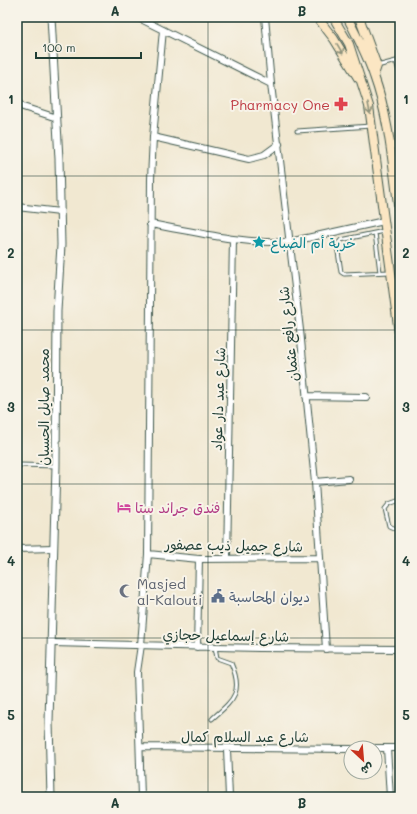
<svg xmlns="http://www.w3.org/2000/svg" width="417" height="814" font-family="Mali,'Playpen Sans Arabic',sans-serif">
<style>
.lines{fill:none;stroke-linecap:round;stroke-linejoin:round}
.service-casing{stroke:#3e574c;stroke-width:5}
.minor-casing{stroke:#3e574c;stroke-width:8}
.tertiary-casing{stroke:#3e574c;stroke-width:9}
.secondary-casing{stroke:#3e574c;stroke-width:10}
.service{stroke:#fff;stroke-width:3}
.minor{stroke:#fff;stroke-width:6}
.tertiary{stroke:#fff;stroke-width:7}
.secondary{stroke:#fbe6c3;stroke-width:8}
.oneway{stroke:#8d927c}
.grid{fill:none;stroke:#1f3d34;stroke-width:1;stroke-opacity:0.55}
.labels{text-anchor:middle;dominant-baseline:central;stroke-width:4;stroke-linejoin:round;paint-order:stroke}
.health-label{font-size:14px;fill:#be3a42;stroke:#f7f3e8;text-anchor:end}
.culture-label{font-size:14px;fill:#0d838f;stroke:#f7f3e8;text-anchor:start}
.street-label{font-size:14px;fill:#1f3d34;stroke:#f7f3e8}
.hotel-label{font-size:14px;fill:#b23c85;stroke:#f7f3e8;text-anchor:start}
.worship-label{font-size:14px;fill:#5b616d;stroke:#f7f3e8;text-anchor:start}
.service-label{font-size:14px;fill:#4e5e75;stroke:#f7f3e8;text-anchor:start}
.neatline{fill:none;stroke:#1f3d34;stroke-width:1.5}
.grid-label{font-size:13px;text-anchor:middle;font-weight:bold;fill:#1f3d34}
</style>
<rect width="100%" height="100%" fill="#f7f3e8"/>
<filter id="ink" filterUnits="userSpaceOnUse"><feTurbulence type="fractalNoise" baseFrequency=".025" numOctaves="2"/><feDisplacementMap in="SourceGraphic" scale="8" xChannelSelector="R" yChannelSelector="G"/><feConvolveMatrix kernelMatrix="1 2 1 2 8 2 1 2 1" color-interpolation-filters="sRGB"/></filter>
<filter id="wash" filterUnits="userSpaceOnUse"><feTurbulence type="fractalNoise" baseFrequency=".012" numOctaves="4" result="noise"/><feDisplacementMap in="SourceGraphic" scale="16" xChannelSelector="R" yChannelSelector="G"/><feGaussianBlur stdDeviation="0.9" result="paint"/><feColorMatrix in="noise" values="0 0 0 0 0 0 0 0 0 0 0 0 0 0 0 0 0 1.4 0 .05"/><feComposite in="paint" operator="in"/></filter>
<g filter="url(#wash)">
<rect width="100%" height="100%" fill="#f1e8d1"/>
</g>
<g filter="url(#ink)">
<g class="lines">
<g class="service-casing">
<path id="service" d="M396,61L400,75
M377,66L400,60
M297,131L371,126
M384,231L341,240L337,245L341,272L344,274L390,272
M375,233L380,272
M20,465L56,466
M400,500L389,504L385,509L389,526L396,529L400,528
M212,719C233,700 244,693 231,663L217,658L215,647"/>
</g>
<g class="minor-casing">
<path id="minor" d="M137,17L271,84
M265,17L271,84L300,330L315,482L326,649
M17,102L23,107L57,118
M153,137L249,159L264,155L279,144
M17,207L60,212
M150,224C197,232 241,244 289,242L384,221
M306,396L366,397
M315,482L349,479
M17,549L53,548
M148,554L199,559L320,558
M227,559L233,240
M52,643L259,648L400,649
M197,647L199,559
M140,747L351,749
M375,748H400
M387,748L390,797
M227,749L229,797
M141,797L137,672L141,645L148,554L151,179L153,137L163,30"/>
</g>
<g class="tertiary-casing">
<path id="tertiary" d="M51,797L49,722L56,466L57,311L61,245L59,159L51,17"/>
</g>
<g class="secondary-casing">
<path id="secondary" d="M317,17L334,39L358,78
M333,17L349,44L369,106L400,341
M347,17C357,36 367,55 374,76C390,120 393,171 400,218
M359,17L377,66L374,75"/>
</g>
<use href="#service" class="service"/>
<use href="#minor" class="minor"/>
<use href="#tertiary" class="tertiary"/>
<use href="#secondary" class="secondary"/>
</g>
<defs><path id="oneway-shaft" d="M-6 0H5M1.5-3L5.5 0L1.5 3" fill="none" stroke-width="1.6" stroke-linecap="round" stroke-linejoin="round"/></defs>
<g class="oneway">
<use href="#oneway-shaft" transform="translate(340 49) rotate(60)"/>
<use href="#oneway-shaft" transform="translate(369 108) rotate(79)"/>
</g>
</g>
<path class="grid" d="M208,17V797M17,176H400M17,330H400M17,484H400M17,638H400"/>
<defs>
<g id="pharmacy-bare" transform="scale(1.08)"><path d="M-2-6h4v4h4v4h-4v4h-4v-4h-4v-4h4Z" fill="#e0444e" stroke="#f7f3e8" stroke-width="2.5" paint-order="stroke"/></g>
<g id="sight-bare" transform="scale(1.08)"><path d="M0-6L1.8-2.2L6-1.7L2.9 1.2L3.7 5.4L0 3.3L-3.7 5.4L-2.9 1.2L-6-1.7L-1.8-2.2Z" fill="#0f9aa8" stroke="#f7f3e8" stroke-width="2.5" paint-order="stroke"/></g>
<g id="hotel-bare" transform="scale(1.08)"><path d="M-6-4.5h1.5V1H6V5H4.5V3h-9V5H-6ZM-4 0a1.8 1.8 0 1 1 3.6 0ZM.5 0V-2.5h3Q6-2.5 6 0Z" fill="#d1479c" stroke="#f7f3e8" stroke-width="2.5" paint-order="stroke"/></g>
<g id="mosque-bare" transform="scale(1.08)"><path d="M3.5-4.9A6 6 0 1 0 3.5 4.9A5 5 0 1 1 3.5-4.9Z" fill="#6b7280" stroke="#f7f3e8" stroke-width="2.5" paint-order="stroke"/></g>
<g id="civic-bare" transform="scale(1.08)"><path d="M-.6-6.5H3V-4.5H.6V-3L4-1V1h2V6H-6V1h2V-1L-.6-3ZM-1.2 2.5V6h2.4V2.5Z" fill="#5c6f8a" stroke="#f7f3e8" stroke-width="2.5" paint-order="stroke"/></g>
</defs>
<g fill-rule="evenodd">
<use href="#pharmacy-bare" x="341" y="104"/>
<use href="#sight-bare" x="259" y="242"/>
<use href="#hotel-bare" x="124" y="507"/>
<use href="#mosque-bare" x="126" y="591"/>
<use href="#civic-bare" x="218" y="596"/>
</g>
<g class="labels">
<g class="health-label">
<text x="330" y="104">Pharmacy One</text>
</g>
<g class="culture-label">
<text x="270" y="242">خربة أم الضباع</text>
</g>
<g class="street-label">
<text transform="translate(288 334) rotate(-96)">شارع رافع عثمان</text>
<text transform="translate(218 399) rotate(-88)">شارع عبد دار عواد</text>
<text transform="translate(43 407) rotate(-90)">محمد صايل الحسبان</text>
<text transform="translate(234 545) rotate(1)">شارع جميل ذيب عصفور</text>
<text transform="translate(226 635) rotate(1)">شارع إسماعيل حجازي</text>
<text x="245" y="736">شارع عبد السلام كمال</text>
</g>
<g class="hotel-label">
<text x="135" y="507">فندق جراند ستا</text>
</g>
<g class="worship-label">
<text x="137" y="583">Masjed<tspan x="137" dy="16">al-Kalouti</tspan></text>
</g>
<g class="service-label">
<text x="229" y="596">ديوان المحاسبة</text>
</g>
</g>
<rect width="417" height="814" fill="none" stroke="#f7f3e8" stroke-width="44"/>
<g transform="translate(363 760) rotate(154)"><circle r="19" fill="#f7f3e8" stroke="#a1aaa0"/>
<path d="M0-3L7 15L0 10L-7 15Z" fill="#c8321e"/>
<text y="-6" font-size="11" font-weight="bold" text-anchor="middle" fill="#1f3d34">ش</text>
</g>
<path d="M36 52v6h105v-6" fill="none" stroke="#1f3d34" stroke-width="2"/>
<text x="42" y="52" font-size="12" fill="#1f3d34" stroke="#f7f3e8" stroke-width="3" paint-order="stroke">100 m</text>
<rect x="22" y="22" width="373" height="770" class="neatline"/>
<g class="grid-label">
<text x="115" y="16">A</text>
<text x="302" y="16">B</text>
<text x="11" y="104">1</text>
<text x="406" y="104">1</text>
<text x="11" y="258">2</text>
<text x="406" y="258">2</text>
<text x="11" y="412">3</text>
<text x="406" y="412">3</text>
<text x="11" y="566">4</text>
<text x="406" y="566">4</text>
<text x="11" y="720">5</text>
<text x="406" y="720">5</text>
<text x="115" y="808">A</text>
<text x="302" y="808">B</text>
</g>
</svg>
